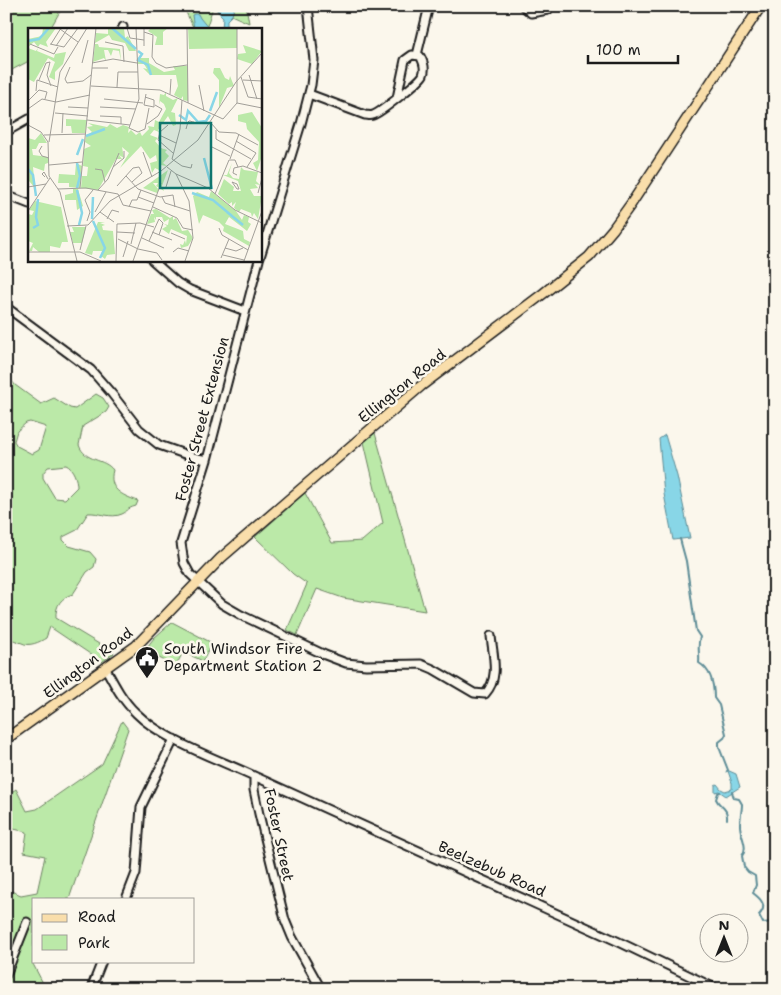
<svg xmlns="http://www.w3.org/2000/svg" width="781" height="995" font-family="'Shantell Sans',sans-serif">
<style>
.green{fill:#bbe9a8;stroke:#6c8262;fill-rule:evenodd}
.water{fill:#88d6e7;stroke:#5d8c96}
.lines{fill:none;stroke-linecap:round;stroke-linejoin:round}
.stream{stroke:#5d8c96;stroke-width:2}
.minor-casing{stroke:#1c1c1c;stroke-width:11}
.major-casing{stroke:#1c1c1c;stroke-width:12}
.minor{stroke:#fbf7ec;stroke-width:7}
.major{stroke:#f9deab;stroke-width:9}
.labels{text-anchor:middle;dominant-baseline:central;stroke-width:5;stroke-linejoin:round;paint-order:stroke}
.street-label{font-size:15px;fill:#1c1c1c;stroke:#fbf7ec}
.poi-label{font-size:15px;fill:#1c1c1c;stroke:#fbf7ec;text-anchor:start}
.inset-river{fill:none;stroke:#88d6e7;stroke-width:2.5}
.inset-road{fill:none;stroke:#a29f99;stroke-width:1}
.view{fill:#0f766e;fill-opacity:0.15;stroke:#0f766e;stroke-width:2.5}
.inset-edge{fill:none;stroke:#1c1c1c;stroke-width:2.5}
</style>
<rect width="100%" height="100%" fill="#fbf7ec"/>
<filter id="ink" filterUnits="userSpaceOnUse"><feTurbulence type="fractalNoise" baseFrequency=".02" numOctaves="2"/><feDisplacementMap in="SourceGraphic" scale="10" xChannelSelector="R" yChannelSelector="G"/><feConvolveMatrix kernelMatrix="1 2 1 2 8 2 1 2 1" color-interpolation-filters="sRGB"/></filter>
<g filter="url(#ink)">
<path class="green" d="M6,6H63L50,29H29V61L6,73Z
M183,6H246L249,23L213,7L206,29H194Z
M6,373L15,385L41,404L54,398L70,408L75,409L96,394L103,398L109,407L106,412L83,426L79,445C85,462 104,458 113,470C108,489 121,495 138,501L136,506C125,509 129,511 122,514C111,519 99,512 88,513L77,530L63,537V540L69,546L90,552L96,559L94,567L87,572L73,594C62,597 55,605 56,618L114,653L102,662L50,627L46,638C40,642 29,647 22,643C16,641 13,639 6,640ZM30,422L46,427L39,450L32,454L17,446L14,441L17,431L26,423ZM66,465C73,468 77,479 77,487L65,499L55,498L43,478V473L48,467Z
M375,433L425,611L343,598L317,589L297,635L287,630L307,584L293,574L255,537L305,493L332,543L362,541L383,523L364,442Z
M172,622L212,643L203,661L183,652L176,666L144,651L154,638Z
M122,721L128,729L69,899H34L33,964L46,989H6V889L21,895L37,892L45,856L24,852L27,832L14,829L6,836V796L16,789L27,811L37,809L102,764Z"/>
<path class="water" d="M215,6H235L232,15L227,20V29H222L223,17L218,12Z
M194,14H198L200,18L209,29H194L192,15Z
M665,435L677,476L690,538L673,540L664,494L659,439Z
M727,770L736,774L740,787L726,796L719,791L715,792V785L717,784L721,789L725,791L732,789V783L728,771L726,772Z"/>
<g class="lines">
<path class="stream" d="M680,539L686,561L696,631L700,637C697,646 700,654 699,663C711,670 714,685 714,698L719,705L726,734L724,738L719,742V747L728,770
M720,792L718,793L716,799C720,808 728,807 727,819
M732,792L734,798L739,799L742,804C742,811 740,818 740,825C740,836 749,847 742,856L744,867L748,872L755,876L756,885L753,893C761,899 768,906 759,915L763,923L772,922L775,930"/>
<g class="minor-casing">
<path id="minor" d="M523,6L531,13L548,10L547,6
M122,29L123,27
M417,55L429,6
M309,94L365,115C368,115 370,116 373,115C380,113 420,81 423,75C426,68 423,61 420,56L412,55L405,60L397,98
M6,132L29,119
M6,195L29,204
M260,257L301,124L311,85L314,60L308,6
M152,260L178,283L190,290L245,311
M259,260L207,460L181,543L184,563L190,574L222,604L241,615L325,655L346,663L366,665L421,664L433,669L474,693L485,694C500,678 493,656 491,636
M6,307L91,370L112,394L139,429L159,445L193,457L207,460
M106,669C114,684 123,701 136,713C164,741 218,759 254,776V790L259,814L285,920L292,937L321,989
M254,776L619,942L717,989
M126,899L136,873L141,807L174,739
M6,975L27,922
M91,989L102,961"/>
</g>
<g class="major-casing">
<path id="major" d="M6,739L136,646L221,558L286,502L421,386L544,293L589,257L613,229L631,204L761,6"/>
</g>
<use href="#minor" class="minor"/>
<use href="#major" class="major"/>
</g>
</g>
<defs>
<g id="civic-pin" transform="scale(1.25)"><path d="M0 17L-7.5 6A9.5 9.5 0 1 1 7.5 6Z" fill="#1c1c1c" stroke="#fbf7ec"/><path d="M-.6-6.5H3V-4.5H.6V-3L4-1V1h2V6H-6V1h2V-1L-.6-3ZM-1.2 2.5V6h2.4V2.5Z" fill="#fff"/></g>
</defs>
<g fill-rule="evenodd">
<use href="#civic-pin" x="147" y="658"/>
</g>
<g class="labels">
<g class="street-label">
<text transform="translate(402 386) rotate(-39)">Ellington Road</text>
<text transform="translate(202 419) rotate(-75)">Foster Street Extension</text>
<text transform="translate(88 663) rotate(-37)">Ellington Road</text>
<text transform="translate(279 835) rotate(78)">Foster Street</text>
<text transform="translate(492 869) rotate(24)">Beelzebub Road</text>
</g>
<g class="poi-label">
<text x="164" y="649">South Windsor Fire<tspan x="164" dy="17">Department Station 2</tspan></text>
</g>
</g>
<g transform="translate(28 28)">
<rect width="234" height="234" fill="#fbf7ec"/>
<path d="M15,0H28L18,14L20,19L12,16L10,19L6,14L0,19V11L14,8ZM80,0H96L97,10L100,8L108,23H101L97,15L84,12L81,7L67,15L68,5L80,6ZM123,0H140L135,4V17H127L129,9L120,3ZM160,0L209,1V20L161,21ZM67,16H70L71,19L92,21L93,33L91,23L85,22L83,28L80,22H76L78,33L76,30L65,34ZM215,17L234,23L224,36L209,31L210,26L218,25ZM0,20L8,23L10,20L9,23L26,30L27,26L38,24L35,36L27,44V52L21,49L27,34L20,30L6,54L0,51ZM109,30H121V35L136,44L147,42L145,38H160V73L155,72V68L153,71L146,67L150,58L148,47H122L115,40L119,41L116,36H110ZM186,40H192L197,50L201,52L202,48L206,58L199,60L191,80V52L185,45ZM138,64V68L145,72L150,70L143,84L147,85L148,97L145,98L140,88L130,102L131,104L126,102L122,107L130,110L127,113L133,120L139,122L137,124L141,128L135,135L139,138L132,137L131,142L127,140L124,145L122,135L129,133L128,127L122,131L113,118L92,140L101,125L94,119L96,130L91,127L94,131H88L70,162L53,160L54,148H59L60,139L55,138L56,121L63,118L57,114L58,108L64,104L59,99L65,98L60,95L79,99L82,96L89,100L95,97L101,99L100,105L103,102L108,107L112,104L114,108L121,101L120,98L126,99L127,92L131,94L138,81L136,76L132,73L131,77L132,66L136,67ZM224,84L234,100V128L229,143L225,135L230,132L231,114L219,101L218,95L210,93V87ZM38,91L59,92L57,105H44L43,98H38ZM13,105L19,115H11L8,121H4L5,127L20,129V135L17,136L16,143L5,139L7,160L1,153L0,110L7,112ZM48,135L54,138L52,160L41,159V155H30L31,146L47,147ZM204,135L201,145L205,150L211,151L213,139L216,142L230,144L228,153L232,157L227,156L230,160L222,161L226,168H234L230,191L226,185L224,189L223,185L213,181L211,184L206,180L208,174L204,178V174L201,176L190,166L196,151L206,159L205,163H213L210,153L195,147H199ZM140,142L134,158L136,163L128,158L130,155H125L131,162L129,165L115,160ZM45,161H50L55,178L49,182L48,172H37V167L45,165ZM183,163L208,183L214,192L216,187L221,189L220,194L223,196L219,203L201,189L197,196L215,203L216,211L222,214L221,218L195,203L196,199L191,194L175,187L171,196L165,168L169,164L181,169ZM7,173L33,179L40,214H34L32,220L22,218V224H11L5,219L4,223H1L5,215L0,213V186L4,187L6,183L1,182ZM128,181L142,190L145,188V192L148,190L154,203L160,202L165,210L160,218L153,220L152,216L155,217L157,212L158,216L159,208L143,201L141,206L134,201L139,198L136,196L140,197L141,191L136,194L134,189H128V192L126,189L127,194L119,196L123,186H126L124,182ZM70,194H77L72,195L77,197L74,198L75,202L85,203L87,226L79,227L77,231L73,228L74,223H65L64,227L57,225ZM44,199H58L54,215H45L42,204H46Z" fill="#bbe9a8"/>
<path class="inset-river" d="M84,0L108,21M0,13L11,11L21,0M110,23L114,26L110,32L120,37L123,47M182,83L189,64M151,87L158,92L160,83L170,94L178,93L182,87M58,108L77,101M49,127L55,111M176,130L184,161M0,141L5,147L8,168M49,160L52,148L49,135M49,162L54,185L51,197M164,165L185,172L204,188M199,184L215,197M64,191L65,169M65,193L77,220L72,230M5,200L10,197L8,189L10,171"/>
<path class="inset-road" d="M99,0L102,10L116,12M108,0L111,71L101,100L110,104L117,101L121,80M116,0V18M159,0L160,75M32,1L50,14M116,4L125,7L124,29L128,35L138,40L159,37M77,14L95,18L96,34M2,16L26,26L30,19M22,16L36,19L50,0M23,16L33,0M28,18L40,0M54,35L60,12M64,35L85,31L109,35M42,39L37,51L39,55L55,53L63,47M64,40H80M221,47L229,71M213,49L220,69L234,71M11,52L18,35L22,34L19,47L23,58M215,52L234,53M171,57L176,83M63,58L132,62L195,91L209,75L234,80M89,59L90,44H110M8,63L9,52L30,59M142,66L143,51M117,69L126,72V79L116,77L118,66M76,71L115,75M154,72L152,101L144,131L154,138L163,140L164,136M0,73L11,62L19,64L17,71M209,75V0M40,79L60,80M72,79L108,81M0,81L14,71L28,74L62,67M27,85L60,88M72,88L93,89V96M59,92L102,97M182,94L191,104L208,105L230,117M119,96L130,88L134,81L127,77M0,97L13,104L20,114L21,148L32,164L49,233M140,97L132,104L130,112L145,125M158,101L160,94L161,93H162L165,94H166L167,96L165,94M188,102V111L223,131M34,105L35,85M16,107L57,106M131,107L148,115M208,113L228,125L219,139M21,114L32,44L59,0M14,118L11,123L14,128L21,130M184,119L202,128M115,124L124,149M202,131L211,106M21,137L54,134M85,139L96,130V123M139,139L148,146L161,173L165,210L157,233M67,141L74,142L77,154M148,146L180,160L207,182L234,195M209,147L205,145L206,140L215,138L234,145M98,148L110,161L132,169L145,167L147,179M17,149L14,146L16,144L20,151M204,154L209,156L211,161H209ZM89,158L105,140L111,139L114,145L104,154M0,159L18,156M138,159L143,143M52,160L68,0M30,161L58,160L90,166L95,177L123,183M70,162L80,151L91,125M230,165L234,150M187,166L201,132H207L210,139M110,169L126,175M134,169L137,175L162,183M101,179L104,172H109L113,162M125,179L149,190L155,200L165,202M0,183L22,150M67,184L78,164M72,184L86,194M79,191L84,182L91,184M59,193L62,184L57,172L65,162M39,198L60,197L82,173L133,143L170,112L208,54L234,25M191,200L194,207L220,222M89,204L107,205M124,204L144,212M143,205L157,211M114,210L136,220M90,211L110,221L129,225L134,232M121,213L131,191L135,195L131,207M103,216L108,195M197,220L208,223L215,220M52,222L58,198M0,224H52L73,233M145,224L150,220L161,223M195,227L216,232M95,229L100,213M193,230L201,211M88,233L89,196L112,195L126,199M105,233L133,155M216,233L234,183"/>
<path class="view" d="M132,95H183V160H132Z"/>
<rect width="234" height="234" class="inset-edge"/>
</g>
<rect width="781" height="995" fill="none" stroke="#fbf7ec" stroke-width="25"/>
<rect x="12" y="12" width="756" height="970" fill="none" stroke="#1c1c1c" stroke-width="2" filter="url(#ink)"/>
<rect x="32" y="898" width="162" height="65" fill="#fbf7ec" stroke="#a29f99"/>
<rect x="42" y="914" width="25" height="8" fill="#f9deab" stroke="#a29f99"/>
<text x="78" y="922" font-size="15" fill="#1c1c1c">Road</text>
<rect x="42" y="935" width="25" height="15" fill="#bbe9a8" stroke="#a29f99"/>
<text x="78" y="948" font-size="15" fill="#1c1c1c">Park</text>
<g transform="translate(724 938)"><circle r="24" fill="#fbf7ec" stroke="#a29f99"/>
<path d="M0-4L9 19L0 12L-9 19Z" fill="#1c1c1c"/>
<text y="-8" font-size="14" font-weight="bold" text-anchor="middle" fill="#1c1c1c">N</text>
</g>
<path d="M588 55v8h90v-8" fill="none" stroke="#1c1c1c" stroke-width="2.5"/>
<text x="596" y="55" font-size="15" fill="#1c1c1c" stroke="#fbf7ec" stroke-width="4" paint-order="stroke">100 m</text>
</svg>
